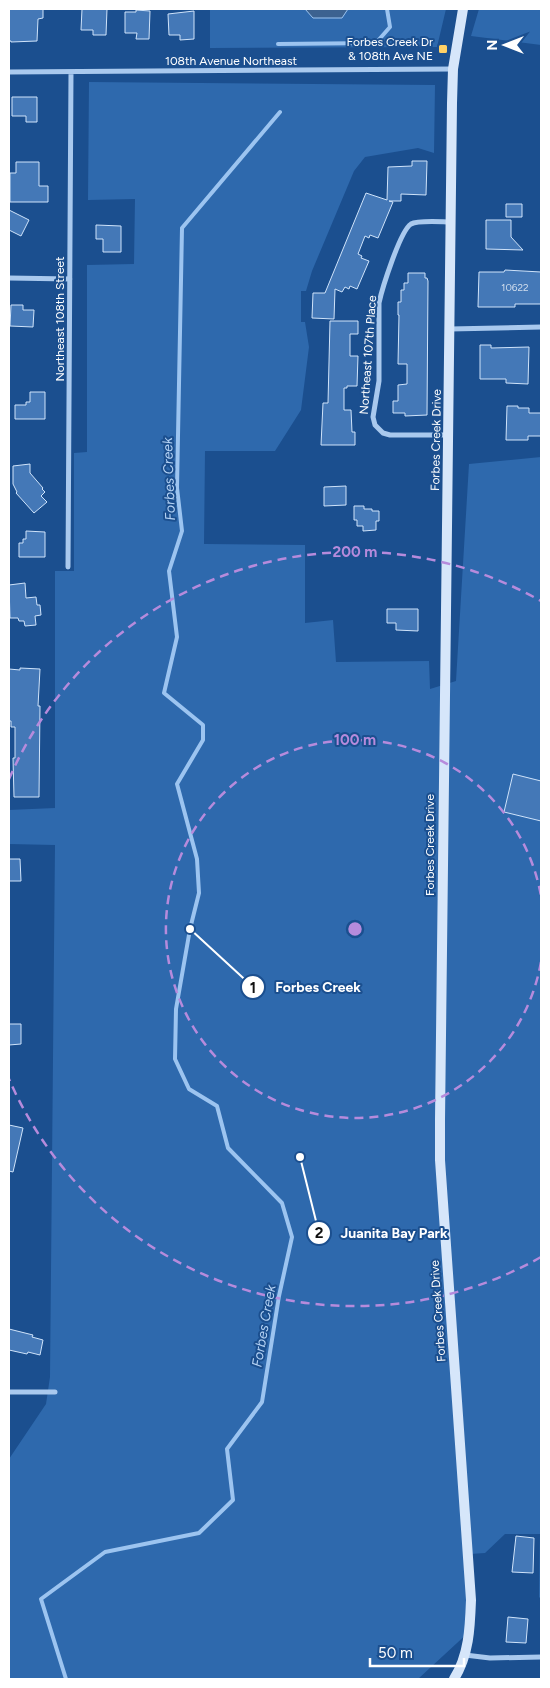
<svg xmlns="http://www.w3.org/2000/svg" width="550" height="1688" font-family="Figtree,sans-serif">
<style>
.green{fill:#2e69ad}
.water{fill:#3c6290;stroke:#9cc4f0}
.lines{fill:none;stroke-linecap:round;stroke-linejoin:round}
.stream{stroke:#9cc4f0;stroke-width:4}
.building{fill:#4478b7;stroke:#cfe3fa}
.street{stroke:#a9c9ee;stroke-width:5}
.secondary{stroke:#d6e6fa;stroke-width:10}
.ring{fill:none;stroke:#b68bdc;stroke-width:2.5;stroke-dasharray:9 6}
.poi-dot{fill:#ffd166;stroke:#1b4f8f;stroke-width:2}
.labels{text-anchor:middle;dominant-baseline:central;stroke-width:4;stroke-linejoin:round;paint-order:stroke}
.number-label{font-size:10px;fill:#d0dded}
.poi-label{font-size:12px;fill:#fff;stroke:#1b4f8f;text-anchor:end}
.street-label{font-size:12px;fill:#fff;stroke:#1b4f8f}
.water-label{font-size:14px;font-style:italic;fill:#b5d3f5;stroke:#1b4f8f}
.centre{fill:#b68bdc;stroke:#1b4f8f;stroke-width:2.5}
.ring-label{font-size:15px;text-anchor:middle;font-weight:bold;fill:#b68bdc;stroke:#1b4f8f;stroke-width:4;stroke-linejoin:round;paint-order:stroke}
.leader{fill:none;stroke:#fff;stroke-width:2}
.callout-dot{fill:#fff;stroke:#1b4f8f;stroke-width:2}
.mark-label{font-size:15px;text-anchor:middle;font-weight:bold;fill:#111}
.callout-label{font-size:14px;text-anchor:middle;font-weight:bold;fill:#fff;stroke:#1b4f8f;stroke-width:4;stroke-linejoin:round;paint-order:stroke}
</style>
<rect width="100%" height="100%" fill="#1b4f8f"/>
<path class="green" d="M210,9H446L437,47L210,48Z
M479,9H541V45L471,36Z
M89,82L435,85L434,153L418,148L365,157L354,171L312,271L306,291H301V322H305L309,347L301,410L275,451H205L204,544L305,545V623L333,620L336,662L429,661L430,689L456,681L469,464L541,457V1599L539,1597L540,1534H505L485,1553L470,1554V1631L418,1679H9V1459L46,1404L50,1377L55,845L9,844V810L55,808V571H74V453L87,452V265L134,264L135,199L88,200Z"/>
<path class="water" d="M305,9H348L342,18H313Z"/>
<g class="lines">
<path class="stream" d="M278,44L376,43L390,27L387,9
M66,1679L41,1599L105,1552L199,1533L233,1500L227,1449L262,1402L279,1296L292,1237L282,1203L228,1148L217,1106L189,1089L175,1059L176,1009L190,929L199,893L197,859L177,784L203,740V725L164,693L177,637L169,571L182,531L177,488L182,228L280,112"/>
</g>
<path class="building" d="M9,9H43V18L38,19L37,41L11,42V41H9Z
M82,9H107L106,35H93V30H81Z
M136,10L150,11L149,39H136L137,33H125V12H136Z
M194,11V39L180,40V35H169L168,14Z
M12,97H37V122H26V116H12Z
M412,161H427L426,195L401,194V201H389L393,202L378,238L370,235L369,238L365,236L358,254L362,256L361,258L369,261L357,289L350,286L349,289L345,287L342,292L335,289L334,319L312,318L313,293H325L366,193L387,200L388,167L412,166Z
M16,162H39V186H48V202H10V173H16Z
M506,204H522V217H506Z
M9,210L29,220L21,236L9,230Z
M486,220H511V237L523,250L486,249Z
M96,225L121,226V252H103V239H96Z
M505,270L541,272V304H515V307H478L479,272H504Z
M408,273H425V278H427L428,281L427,415L405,416V413H393V401H398V385L407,384V364H398L399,315H398V302H401V290H404V283H408Z
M11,305H23V310H34L33,327L10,326Z
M330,321H358V334H350V356H358L357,386H347V388H344V410H351L352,432H355V445H321L323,403H328Z
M480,345H491V348L529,347L528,384L506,383V379H480Z
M30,392H45V419H15V405H26V402H30Z
M507,406H518V408H529V413H541V436H528V440H506Z
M30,464V473L43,488L42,489L45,492L41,496L47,502L34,513L16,493L17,492L13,484V466Z
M346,486V505L324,506V487Z
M354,506H364V509H372V511H379V521H376V530L363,531V526H357V520H354Z
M26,531L45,532V557H19V543H23V539H26Z
M25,583L26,598L36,597L37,605H40L41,615L35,616L36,625L25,626L24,621H19L18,618H10L9,585Z
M387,609H418V631L396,630V623H387Z
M20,668L40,669L38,706H40L39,797H14L13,758H15V727H11V721H9V669L20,670Z
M513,774L541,781V821L504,812Z
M9,859H20L21,881H9Z
M9,1024H21V1044L9,1045Z
M9,1125L23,1128L13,1172L9,1171Z
M9,1329L33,1335L32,1337L43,1340L40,1355L28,1352L27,1354L9,1350Z
M516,1536L534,1538L533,1573L512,1572Z
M508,1617L528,1619L526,1643L506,1642Z"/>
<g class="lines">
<path class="street" d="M9,72L453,69
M9,278L70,279
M450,329L541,327
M448,435H390L383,433L375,425L373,417L379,381V303C382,289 400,231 411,224C418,220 442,222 450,222
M68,567L71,72
M9,1392H55
M465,1655L490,1658L541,1657"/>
<path class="secondary" d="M454,1679C469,1655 470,1628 471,1600L440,1160V1120L452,103L453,69L463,9"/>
</g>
<g class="ring">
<path d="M541 962A189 189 0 1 1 541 896"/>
<path d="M541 1257A377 377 0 0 1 9 1079M9 779A377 377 0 0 1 541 601"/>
</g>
<rect class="poi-dot" x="438" y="44" width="10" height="10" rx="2.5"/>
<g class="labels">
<g class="number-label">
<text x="515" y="287">10622</text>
</g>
<g class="poi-label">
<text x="433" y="42">Forbes Creek Dr<tspan x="433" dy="14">&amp; 108th Ave NE</tspan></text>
</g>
<g class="street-label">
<text x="231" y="61">108th Avenue Northeast</text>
<text transform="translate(60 319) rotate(-90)">Northeast 108th Street</text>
<text transform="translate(368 355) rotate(-86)">Northeast 107th Place</text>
<text transform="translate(436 440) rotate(-89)">Forbes Creek Drive</text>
<text transform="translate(430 845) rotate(-90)">Forbes Creek Drive</text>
<text transform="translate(438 1311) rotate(-94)">Forbes Creek Drive</text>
</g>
<g class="water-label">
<text transform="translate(169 479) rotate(-92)">Forbes Creek</text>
<text transform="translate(264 1326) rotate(-80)">Forbes Creek</text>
</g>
</g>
<circle cx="355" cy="929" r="8" class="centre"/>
<g class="ring-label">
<text x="355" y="557">200 m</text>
<text x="355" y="745">100 m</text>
</g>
<path class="leader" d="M190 929L253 987M300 1157L319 1233"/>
<g class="callout-dot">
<circle cx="190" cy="929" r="5"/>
<circle cx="300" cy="1157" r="5"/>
<circle cx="253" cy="987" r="12"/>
<circle cx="319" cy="1233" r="12"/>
</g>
<g class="mark-label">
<text x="253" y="993">1</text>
<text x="319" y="1238">2</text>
</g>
<g class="callout-label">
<text x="318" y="992">Forbes Creek</text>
<text x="394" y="1238">Juanita Bay Park</text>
</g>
<rect width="550" height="1688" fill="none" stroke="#ffffff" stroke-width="20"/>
<g transform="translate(505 45) rotate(270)" stroke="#1b4f8f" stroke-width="4" paint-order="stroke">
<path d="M0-4L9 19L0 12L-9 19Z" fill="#ffffff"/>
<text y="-8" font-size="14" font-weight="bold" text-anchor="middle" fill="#ffffff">N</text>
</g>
<path d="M370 1658v8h94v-8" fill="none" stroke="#ffffff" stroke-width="2.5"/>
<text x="378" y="1658" font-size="15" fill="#ffffff" stroke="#1b4f8f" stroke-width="4" paint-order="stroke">50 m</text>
</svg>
